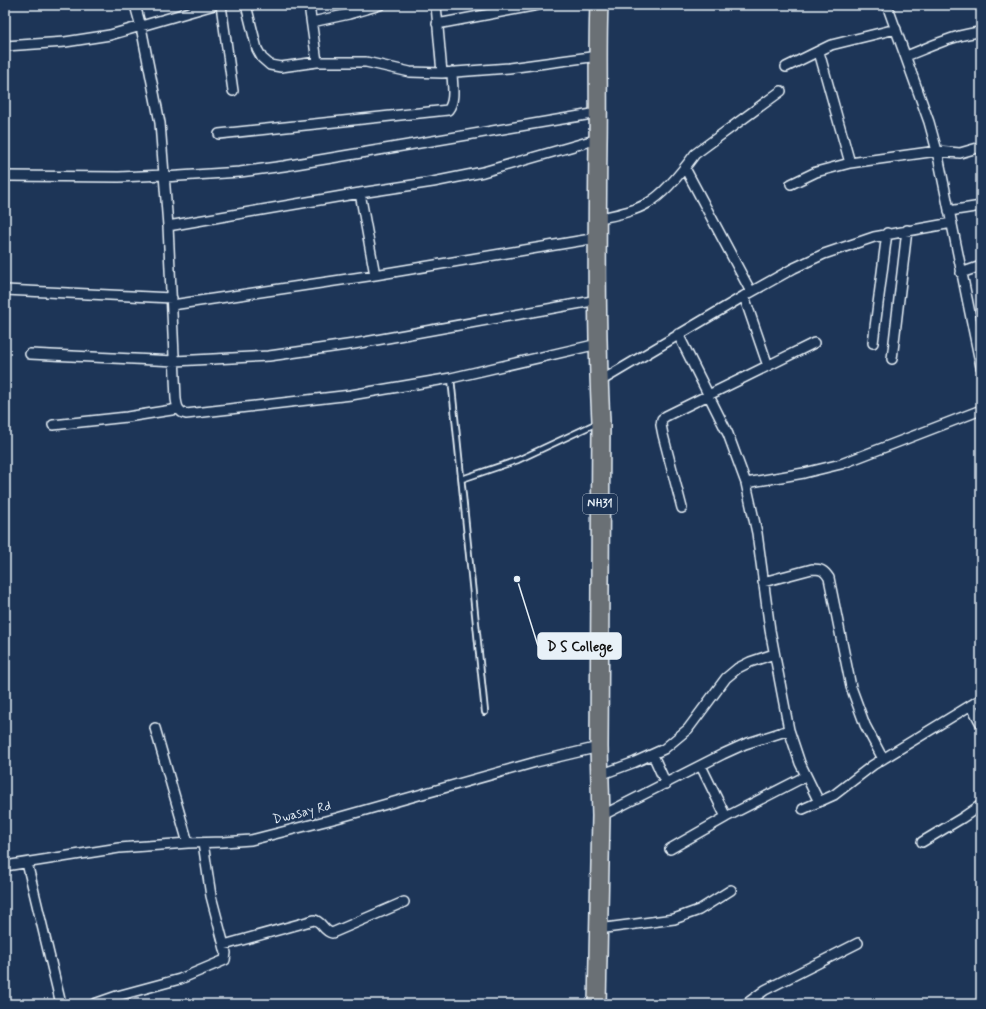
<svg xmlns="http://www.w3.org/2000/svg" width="986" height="1009" font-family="Mynerve,sans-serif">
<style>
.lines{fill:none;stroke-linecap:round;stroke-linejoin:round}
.lane-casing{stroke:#e8f1f8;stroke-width:8}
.street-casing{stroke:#e8f1f8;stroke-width:12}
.highway-casing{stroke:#e8f1f8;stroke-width:20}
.lane{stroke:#1d3557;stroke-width:4.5}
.street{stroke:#1d3557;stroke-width:9}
.highway{stroke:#6b6f75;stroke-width:17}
.labels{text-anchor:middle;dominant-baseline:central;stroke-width:3.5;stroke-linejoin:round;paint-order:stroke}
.shield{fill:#1d3557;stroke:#abb9c8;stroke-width:1}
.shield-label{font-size:12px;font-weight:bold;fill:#e8f1f8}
.street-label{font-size:13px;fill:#e8f1f8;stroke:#1d3557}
.leader{fill:none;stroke:#e8f1f8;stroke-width:1.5}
.callout-dot{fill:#e8f1f8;stroke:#1d3557;stroke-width:1.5}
.callout{fill:#e8f1f8;stroke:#e8f1f8;stroke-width:1.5}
.callout-label{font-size:14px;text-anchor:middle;font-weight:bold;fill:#111}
</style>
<rect width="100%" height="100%" fill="#1d3557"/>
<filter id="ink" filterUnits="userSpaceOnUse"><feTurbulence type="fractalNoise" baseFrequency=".025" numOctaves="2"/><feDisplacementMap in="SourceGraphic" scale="8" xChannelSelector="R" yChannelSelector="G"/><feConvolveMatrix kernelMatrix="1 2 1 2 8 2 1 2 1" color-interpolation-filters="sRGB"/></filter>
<g filter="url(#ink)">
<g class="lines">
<g class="lane-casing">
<path id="lane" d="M451,378L485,712
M462,479L518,460L597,423"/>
</g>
<g class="street-casing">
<path id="street" d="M135,5L141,27L160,123L168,226L176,399C177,406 178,412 186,414L351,395L451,378L598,344
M221,5L233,91
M246,5L257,49L262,58L270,65L281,67L317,62H366L410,72L442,73L509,68L598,56
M309,5L317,62
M436,5L442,73
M887,5L929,122L937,151L981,367
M312,22L349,14L380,5
M437,24L538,5
M5,46L65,42L110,35L214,5
M819,52L850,163
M906,56C930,47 956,34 981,32
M786,67L831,45L896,29
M219,134L448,110C456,100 452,84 452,72
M685,168L751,292
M5,176L119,177L164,175
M164,177L240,172L284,166L598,113
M791,184L816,172L850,163L937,151L960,153L981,147
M360,193L375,275
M949,211L981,206
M597,219C614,215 633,212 648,203C664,194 684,169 695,154L781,91
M168,226L360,193L433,182L483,172L598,139
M961,273L981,266
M5,290L172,298
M744,296L768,366
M172,305L375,275L597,238
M678,334L728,434L746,483L757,533L770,630L789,730L800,763L819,802
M873,343L887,233
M30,354L175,361L269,356L354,344L598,300
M892,359L907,230
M599,382L744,296L794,268L824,254L874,237L952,223
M53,425L127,417L178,409
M746,483L804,473L841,464L981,410
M682,508L663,435L661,425L662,419L666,416L814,343
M763,582L812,569C821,569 824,570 829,578L851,687L865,725L883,759
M971,705L981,724
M155,728L188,843
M653,755L666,784
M701,766L726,817
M600,775L635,762L664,749L688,729L726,678L738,668L750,662L774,654
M803,809L834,795L873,765L981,699
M601,816L723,754L745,744L789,730
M922,842L962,818L981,805
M670,849L726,817L806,776
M27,863L61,1004
M5,866L119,848L188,843L223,842L251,840L337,818L536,762L599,747
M598,929L674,919L699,910L731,890
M224,945L314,920C322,921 323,931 332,933L404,902
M94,1004L117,996L180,979L225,960L226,953L211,896L203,843
M746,1004L765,990L858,943"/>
</g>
<g class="highway-casing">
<path id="highway" d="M597,1004L601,816L599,747L601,421C596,328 597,235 598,142C599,96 597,51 599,5"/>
</g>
<use href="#lane" class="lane"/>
<use href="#street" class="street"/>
<use href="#highway" class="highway"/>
</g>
</g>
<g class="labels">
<rect class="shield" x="583" y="494" width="34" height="20" rx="3"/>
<g class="shield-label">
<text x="600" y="504">NH31</text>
</g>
<g class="street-label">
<text transform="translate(302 813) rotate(-14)">Dwasay Rd</text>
</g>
</g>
<path class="leader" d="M517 579L538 646"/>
<circle class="callout-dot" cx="517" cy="579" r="4"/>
<rect class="callout" x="538" y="633" width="83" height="26" rx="4"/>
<g class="callout-label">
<text x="580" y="651">D S College</text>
</g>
<rect width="986" height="1009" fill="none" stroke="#1d3557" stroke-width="20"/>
<rect x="10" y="10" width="966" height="989" fill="none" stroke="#e8f1f8" stroke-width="1.5" filter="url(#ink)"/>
</svg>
